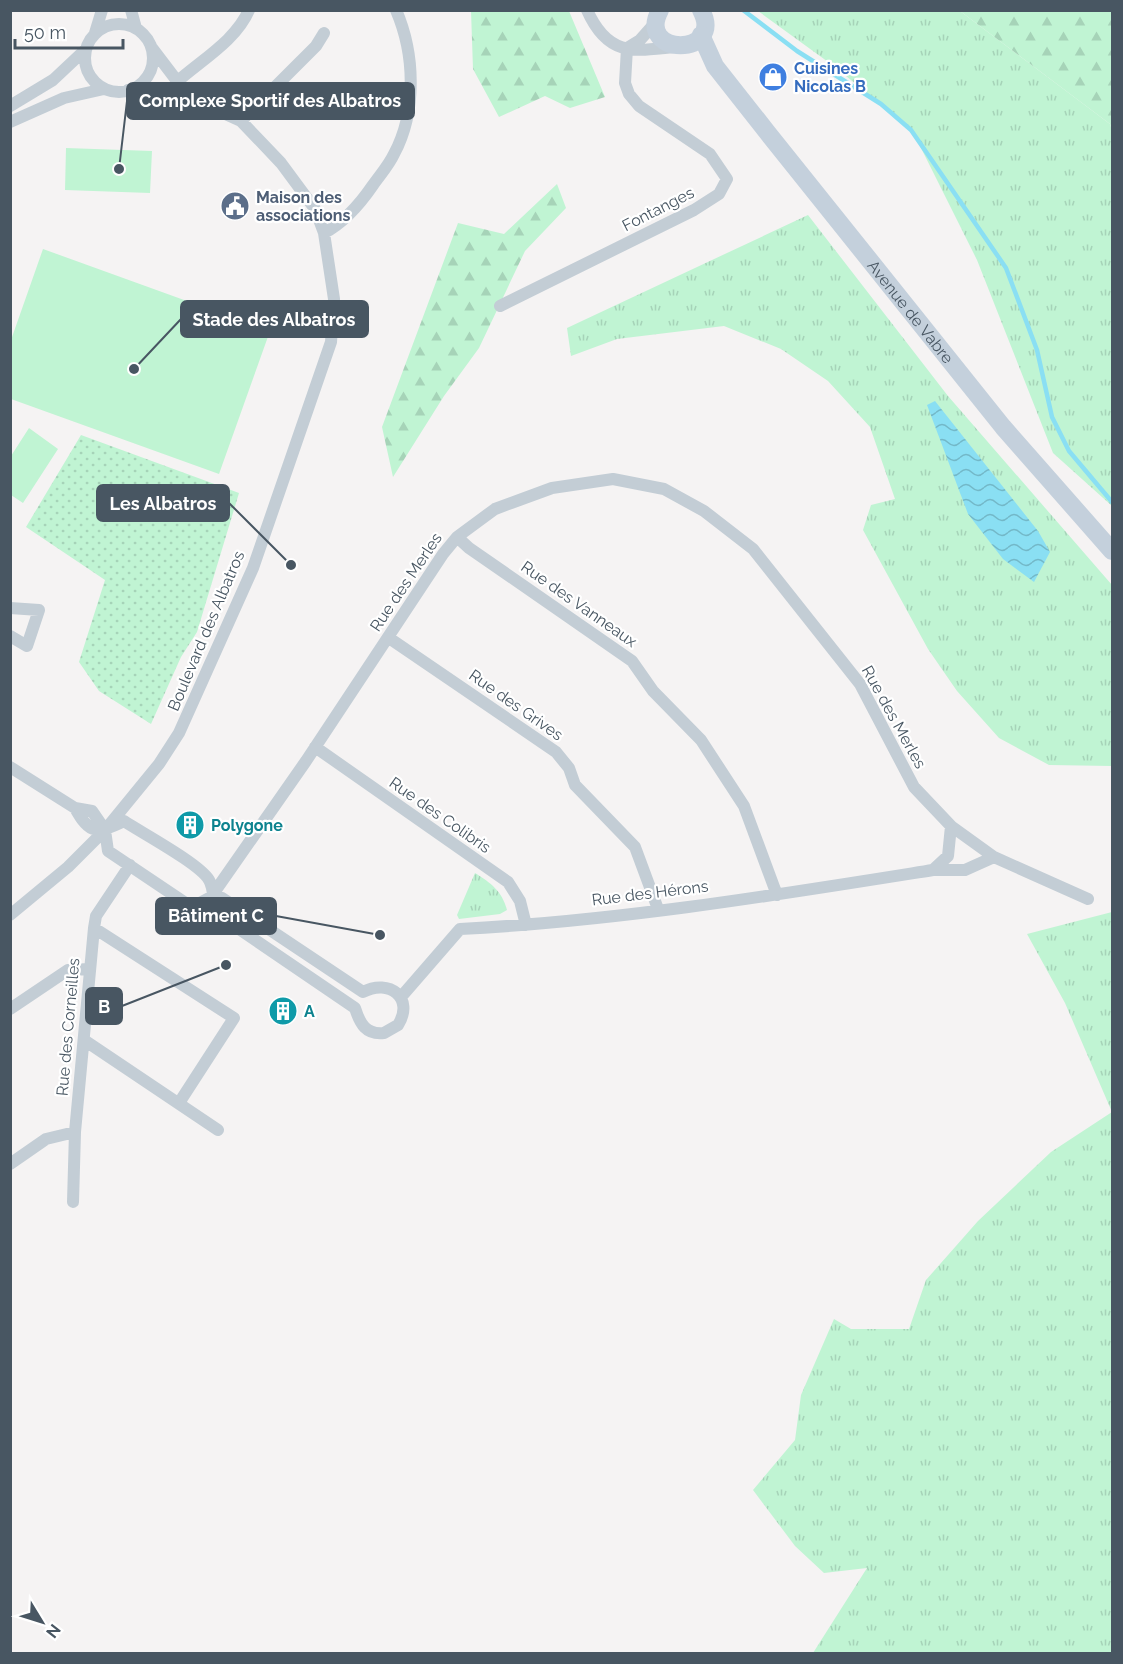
<svg xmlns="http://www.w3.org/2000/svg" width="1123" height="1664" font-family="Raleway,sans-serif">
<style>
.grass{fill:url(#grass-tufts)}
.forest{fill:url(#forest-firs)}
.park{fill:url(#park-dots)}
.garden{fill:#c0f4d3}
.water{fill:url(#water-waves)}
.lines{fill:none;stroke-linecap:round;stroke-linejoin:round}
.stream{stroke:#8adff3;stroke-width:4.5}
.minor{stroke:#c3cdd5;stroke-width:12}
.secondary{stroke:#c4d0dc;stroke-width:18}
.labels{text-anchor:middle;dominant-baseline:central;stroke-width:4.5;stroke-linejoin:round;paint-order:stroke}
.shop-label{font-size:16px;font-weight:bold;fill:#366cbe;stroke:#fff;text-anchor:start}
.service-label{font-size:16px;font-weight:bold;fill:#4e5e75;stroke:#fff;text-anchor:start}
.street-label{font-size:16px;fill:#485662;stroke:#fff}
.culture-label{font-size:16px;font-weight:bold;fill:#0d838f;stroke:#fff;text-anchor:start}
.leader{fill:none;stroke:#485662;stroke-width:2}
.callout-dot{fill:#485662;stroke:#fff;stroke-width:2}
.callout{fill:#485662;stroke:#485662;stroke-width:2}
.callout-label{font-size:18px;text-anchor:middle;font-weight:bold;fill:#fff}
</style>
<defs>
<pattern id="grass-tufts" width="24" height="20" patternUnits="userSpaceOnUse" patternTransform="scale(1.5)"><rect width="24" height="20" fill="#c0f4d3"/><path d="M3 7l-1-3M5 7V3M7 7l1-3M15 17l-1-3M17 17v-4M19 17l1-3" fill="none" stroke="#a6d3b8"/></pattern>
<pattern id="forest-firs" width="22" height="20" patternUnits="userSpaceOnUse" patternTransform="scale(1.5)"><rect width="22" height="20" fill="#c0f4d3"/><path d="M5 1l3.5 6h-7zM16 11l3.5 6h-7z" fill="#a6d3b8"/></pattern>
<pattern id="park-dots" width="8" height="8" patternUnits="userSpaceOnUse" patternTransform="scale(1.5)"><rect width="8" height="8" fill="#c0f4d3"/><path d="M2 2h.1M6 6h.1" fill="none" stroke="#a6d3b8" stroke-width="1.8" stroke-linecap="round"/></pattern>
<pattern id="water-waves" width="16" height="10" patternUnits="userSpaceOnUse" patternTransform="scale(1.5)"><rect width="16" height="10" fill="#8adff3"/><path d="M0 5q4-4 8 0t8 0" fill="none" stroke="#73b8c8"/></pattern>
</defs>
<rect width="100%" height="100%" fill="#f5f3f3"/>
<path class="grass" d="M758,11H960L1110,124L1112,130V506L1053,453L977,260L912,130L835,67Z
M808,215L948,396L1112,585V766L1049,765L999,738L957,691L928,649L863,530L871,505L895,499L870,427L828,381L781,349L724,326L617,339L571,356L567,328Z
M475,873C491,883 502,891 507,910L500,914L459,919L457,915Z
M1112,912V1653H813L867,1568L824,1573L795,1546L753,1490L795,1440L801,1395L834,1319L851,1329H909L926,1280L978,1221L1051,1152L1112,1112L1065,1003L1027,934Z"/>
<path class="forest" d="M471,11H569L605,97L570,108L545,96L499,117L473,69Z
M960,11H1112V130L1110,124Z
M557,184L566,208L525,251L479,348L444,396L393,477L382,427L458,223L504,234Z"/>
<path class="park" d="M81,435L239,493L197,632L181,657L151,724L99,691L79,662L105,580L26,527Z"/>
<path class="garden" d="M66,148L152,151L150,193L65,190Z
M43,249L270,331L219,474L11,399V340Z
M29,428L58,449L23,503L11,495V456Z"/>
<path class="water" d="M935,401L1038,531L1050,552L1034,582L1003,559L968,514L927,405Z"/>
<g class="lines">
<path class="stream" d="M743,10L797,51L881,104L911,130L1006,268L1037,350L1052,417L1069,451L1112,502"/>
<path class="minor" d="M131,10L136,28
M587,10C607,55 631,52 675,47
M85 58a34 34 0 1 1 68 0a34 34 0 1 1-68 0Z
M95,33L102,10
M152,48L190,98
M627,48L640,40L656,22
M179,80C203,59 236,40 249,10
M10,106L53,80L86,49
M241,121L316,46L324,33
M10,122L64,98L104,89
M324,233C345,222 360,204 373,185C380,175 389,165 394,154C417,111 415,54 396,10
M500,306L694,210L719,194L727,179L710,154L639,106L629,94L625,83L627,48
M457,537L469,548L632,661L653,691L701,740L744,806L777,895
M10,608L39,610L27,646L10,636
M389,638L556,752L569,768L575,785L635,847L658,909
M315,747L508,882L520,901L526,925
M10,767L75,808L92,811L105,830L108,851L184,902L194,906L211,897L222,898L363,992C389,978 415,998 398,1025L384,1033C366,1035 360,1024 355,1008L220,916C210,904 216,892 209,880C200,864 142,833 124,821C97,834 90,835 75,808
M951,826L994,857L1088,899
M933,870H965L994,857
M211,897L306,761L443,554L457,537L495,509L552,488L613,479L664,489L704,511L753,549L860,684L914,787L951,826L948,856L933,870C776,895 618,921 460,929L401,997
M10,915L68,867L105,830L159,764L179,733L253,568L331,342L334,299L324,233L315,209L281,163L241,121L190,98L128,90
M94,928L234,1018L179,1103
M10,1009L68,970L90,969
M84,1040L218,1130
M10,1164L46,1139L75,1132
M73,1202L75,1132L94,928L96,916L130,865"/>
<g class="secondary">
<path d="M660,10C635,57 726,57 701,10"/>
<path id="s1" d="M701,35L715,66L767,132L1003,427L1112,551"/>
</g>
</g>
<defs>
<g id="shop-disc" transform="scale(1.5)"><circle r="9.5" fill="#3f7fe0" stroke="#fff"/><path d="M-5-2.5h2.3a2.7 3.5 0 0 1 5.4 0H5L5.5 6h-11ZM-1.5-2.5h3a1.5 2.3 0 0 0-3 0Z" fill="#fff"/></g>
<g id="civic-disc" transform="scale(1.5)"><circle r="9.5" fill="#5c6f8a" stroke="#fff"/><path d="M-.6-6.5H3V-4.5H.6V-3L4-1V1h2V6H-6V1h2V-1L-.6-3ZM-1.2 2.5V6h2.4V2.5Z" fill="#fff"/></g>
<g id="building-disc" transform="scale(1.5)"><circle r="9.5" fill="#0f9aa8" stroke="#fff"/><path d="M-4-6H4V6H1V3H-1V6H-4ZM-2.5-4.3h1.7v1.8h-1.7ZM.8-4.3h1.7v1.8H.8ZM-2.5-1h1.7V.8h-1.7ZM.8-1h1.7V.8H.8Z" fill="#fff"/></g>
</defs>
<g fill-rule="evenodd">
<use href="#shop-disc" x="773" y="77"/>
<use href="#civic-disc" x="235" y="206"/>
<use href="#building-disc" x="190" y="825"/>
<use href="#building-disc" x="283" y="1011"/>
</g>
<g class="labels">
<g class="shop-label">
<text x="794" y="68">Cuisines<tspan x="794" dy="18">Nicolas B</tspan></text>
</g>
<g class="service-label">
<text x="256" y="197">Maison des<tspan x="256" dy="18">associations</tspan></text>
</g>
<g class="street-label">
<text transform="translate(658 209) rotate(-27)">Fontanges</text>
<text stroke="none"><textPath href="#s1" startOffset="348">Avenue de Vabre</textPath></text>
<text transform="translate(406 582) rotate(-56)">Rue des Merles</text>
<text transform="translate(579 604) rotate(35)">Rue des Vanneaux</text>
<text transform="translate(206 631) rotate(-67)">Boulevard des Albatros</text>
<text transform="translate(516 705) rotate(35)">Rue des Grives</text>
<text transform="translate(894 717) rotate(61)">Rue des Merles</text>
<text transform="translate(440 815) rotate(35)">Rue des Colibris</text>
<text transform="translate(650 893) rotate(-7)">Rue des Hérons</text>
<text transform="translate(68 1027) rotate(-85)">Rue des Corneilles</text>
</g>
<g class="culture-label">
<text x="211" y="825">Polygone</text>
<text x="304" y="1011">A</text>
</g>
</g>
<path class="leader" d="M119 169L127 101M134 369L181 319M291 565L229 503M380 935L276 916M226 965L122 1006"/>
<g class="callout-dot">
<circle cx="119" cy="169" r="6"/>
<circle cx="134" cy="369" r="6"/>
<circle cx="291" cy="565" r="6"/>
<circle cx="380" cy="935" r="6"/>
<circle cx="226" cy="965" r="6"/>
</g>
<g class="callout">
<rect x="127" y="83" width="287" height="36" rx="6"/>
<rect x="181" y="301" width="187" height="36" rx="6"/>
<rect x="97" y="485" width="132" height="36" rx="6"/>
<rect x="156" y="898" width="120" height="36" rx="6"/>
<rect x="86" y="988" width="36" height="36" rx="6"/>
</g>
<g class="callout-label">
<text x="270" y="107">Complexe Sportif des Albatros</text>
<text x="274" y="326">Stade des Albatros</text>
<text x="163" y="510">Les Albatros</text>
<text x="216" y="922">Bâtiment C</text>
<text x="104" y="1013">B</text>
</g>
<rect width="1123" height="1664" fill="none" stroke="#485662" stroke-width="24"/>
<g transform="translate(42 1622) rotate(128)" stroke="#ffffff" stroke-width="4.5" paint-order="stroke">
<path d="M0-4.5L10 22L0 15L-10 22Z" fill="#485662"/>
<text y="-9" font-size="16" font-weight="bold" text-anchor="middle" fill="#485662">N</text>
</g>
<path d="M15 39v9h108v-9" fill="none" stroke="#485662" stroke-width="3"/>
<text x="24" y="39" font-size="18" fill="#485662" stroke="#ffffff" stroke-width="4.5" paint-order="stroke">50 m</text>
</svg>
